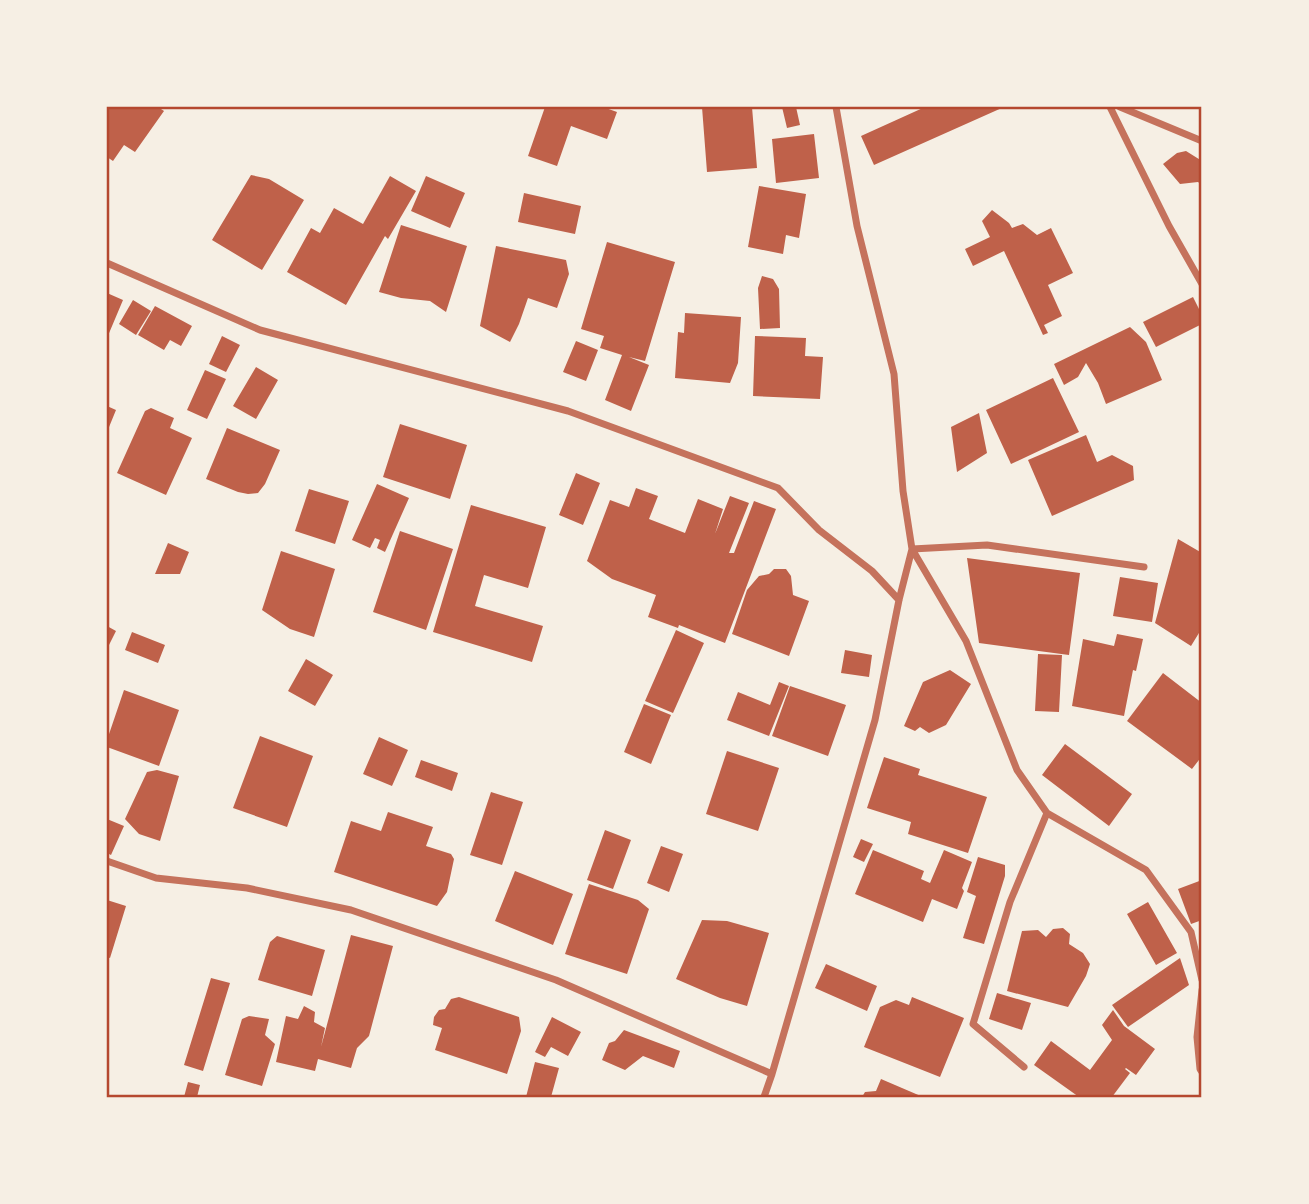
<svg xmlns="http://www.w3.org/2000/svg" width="1309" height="1204" font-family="'Golos Text',sans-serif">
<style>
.building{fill:#bf614a}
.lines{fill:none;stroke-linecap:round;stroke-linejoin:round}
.minor{stroke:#c5725c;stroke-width:7}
.neatline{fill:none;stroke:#b5482f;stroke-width:2.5}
</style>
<rect width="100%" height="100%" fill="#f6efe4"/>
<path class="building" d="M107,107H158L164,111L135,152L124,145L113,161L107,157Z
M545,107H603L617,112L607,139L571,126L557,166L528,156Z
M702,107H752L757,168L707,172Z
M782,107H796L800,125L787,128Z
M925,107H1004L874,165L861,136Z
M814,134L819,178L776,183L772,139Z
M1186,151L1202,161V185L1198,182L1180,184L1163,164L1177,153Z
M251,175L269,179L304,200L262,270L212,240Z
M390,176L416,191L388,239L385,236L346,305L287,272L311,228L320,233L334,208L363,224Z
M426,176L465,193L450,228L411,211Z
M759,186L806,194L799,238L786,235L783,254L748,247Z
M524,193L581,206L575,234L518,222Z
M992,210L1009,223L1012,228L1023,224L1037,235L1051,228L1073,273L1048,285L1062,316L1044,325L1048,333L1043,335L1004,251L973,266L965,249L990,237L982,221Z
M401,225L467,246L446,312L430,301L401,298L379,292Z
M607,242L675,262L645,361L629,357L649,365L631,411L605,400L622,355L600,348L604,336L581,329Z
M496,246L566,260L569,274L557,308L528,298L519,324L510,342L480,326Z
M762,276L773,279L779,289L780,328L760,329L758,288Z
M107,293L123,300L107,338Z
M1193,297L1202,315V324L1156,347L1143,322Z
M133,300L151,311L136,335L119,324Z
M155,306L192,326L181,346L170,340L164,350L138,335Z
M685,313L741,317L738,363L730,383L675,378L678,332L684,333Z
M1130,327L1146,342L1162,380L1106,404L1098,383L1086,363L1078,377L1064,385L1054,364Z
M222,336L240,345L226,372L209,364Z
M755,336L806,338L805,356L823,357L820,399L753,396Z
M576,341L598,350L586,381L563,372Z
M256,367L278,380L256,419L233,406Z
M205,370L226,379L207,419L187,410Z
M1053,378L1079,432L1011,464L986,410Z
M107,406L116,410L107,432Z
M151,408L174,418L170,428L192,438L166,495L117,473L145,411Z
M979,413L987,453L957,472L951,427Z
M400,424L467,445L450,499L383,477Z
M227,428L280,450L265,484L258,493L248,494L238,492L206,479Z
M1086,435L1097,462L1112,455L1133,466L1134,480L1052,516L1028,460Z
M576,473L600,483L583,525L559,515Z
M377,484L409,498L385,552L377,548L380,540L375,538L370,548L352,540Z
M636,488L658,496L649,519L685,533L698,499L723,509L715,534L730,496L749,503L729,553H734L754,501L776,509L725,643L679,625L678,628L648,617L656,595L612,579L587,561L610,500L629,507Z
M309,489L349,501L335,544L295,531Z
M471,505L546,527L528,588L484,575L475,606L543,626L532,662L433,632Z
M400,531L453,549L426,630L373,612Z
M1178,539L1202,553V628L1191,646L1155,623Z
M168,543L189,552L180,574H155Z
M281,551L335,569L314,637L290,629L262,610Z
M967,558L1080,573L1069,655L979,643Z
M774,569H786L791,576L793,595L809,601L789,656L732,634L747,590L759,576L769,574Z
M1120,577L1158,583L1152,622L1113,616Z
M107,626L116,631L107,649Z
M676,630L704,643L673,713L645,701Z
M132,632L165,645L158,663L125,650Z
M1117,634L1143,639L1136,671L1133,670L1124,716L1072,706L1083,639L1114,646Z
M845,650L872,655L869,677L841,673Z
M1038,654L1062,655L1059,712L1035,711Z
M306,659L333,675L315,706L288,691Z
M950,670L971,684L946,725L929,733L920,727L915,731L904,726L923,682Z
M1163,673L1202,703V756L1192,769L1127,721Z
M779,682L789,686L769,736L727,720L738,692L770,705Z
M790,686L846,705L828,756L772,736Z
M124,690L179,710L159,766L107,747V740Z
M644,704L671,715L651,764L624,752Z
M260,736L313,756L287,827L233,808Z
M379,737L408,750L392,786L363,774Z
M1065,744L1132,794L1109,826L1042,775Z
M727,751L779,768L758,831L706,814Z
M884,757L920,769L918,775L987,797L968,853L908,834L911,822L867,808Z
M421,760L458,773L452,791L415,777Z
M157,770L179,776L160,841L139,834L125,819L147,772Z
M491,792L523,802L502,865L470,855Z
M388,812L433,827L426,846L451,854L454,859L447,892L437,906L334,872L351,821L381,831Z
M107,819L124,826L111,855L107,853Z
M605,830L631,840L613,889L587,880Z
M861,839L873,844L864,862L853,857Z
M661,846L683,854L669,892L647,883Z
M873,850L924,871L921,879L930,883L944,850L972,862L962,888L964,891L957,909L932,899L923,922L855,894Z
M978,857L1005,865V876L984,944L963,938L976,896L967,892Z
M515,871L573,894L553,945L495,921Z
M1202,880V920L1191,924L1178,889Z
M589,884L638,900L649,909L627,974L565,954Z
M107,900L126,906L110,958L107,957Z
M1148,902L1177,953L1156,965L1127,914Z
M702,920L727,921L769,933L747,1006L720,998L676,979Z
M1063,928L1070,934L1069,944L1083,953L1090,964L1086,976L1068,1007L1007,991L1022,931L1038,930L1046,937L1053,929Z
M351,935L393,946L369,1036L357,1048L351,1068L318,1059L315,1071L276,1062L286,1016L298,1019L304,1006L315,1012L314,1022L325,1028L321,1047Z
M277,936L325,950L312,996L258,980L270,942Z
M1180,958L1189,985L1128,1027L1112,1005Z
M826,964L877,986L867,1011L815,988Z
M211,978L230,983L203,1071L184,1065Z
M997,993L1031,1003L1022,1030L989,1019Z
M459,997L519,1017L521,1031L507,1074L435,1050L442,1028L433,1025L434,1017L439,1010L445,1009L451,999Z
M912,997L964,1018L940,1077L864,1047L880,1007L896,1000L909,1005Z
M1113,1010L1124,1026L1155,1049L1136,1075L1126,1068L1125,1069L1130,1073L1112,1097H1079L1034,1065L1051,1041L1090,1070L1112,1040L1102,1025Z
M249,1016L269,1019L265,1035L275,1044L262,1086L225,1075L242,1019Z
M552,1017L581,1032L568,1056L551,1047L545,1057L535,1052Z
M624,1030L680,1051L674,1068L643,1056L625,1070L602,1060L609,1043L615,1041Z
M535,1062L559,1068L551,1097H526Z
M881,1079L923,1097H862L865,1092L876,1091Z
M188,1082L200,1085L197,1097H184Z"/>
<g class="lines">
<path class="minor" d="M1110,107L1169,226L1202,284
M1120,107L1202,141
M107,263L260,330L568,411L778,488L819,530L872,571L899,600
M1144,567L987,545L912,549L966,641L1017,770L1047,813L1146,870L1191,932L1202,980
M107,861L156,878L247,888L351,910L556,980L772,1074
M1202,990L1197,1037L1200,1069L1202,1072
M1024,1067L973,1024L1010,902L1047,813
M764,1097L772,1074L875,720L899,600L912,549L903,491L894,374L857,226L836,107"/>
</g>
<rect width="1309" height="1204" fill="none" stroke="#f6efe4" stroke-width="217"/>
<rect x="108" y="108" width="1092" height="988" class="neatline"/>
</svg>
